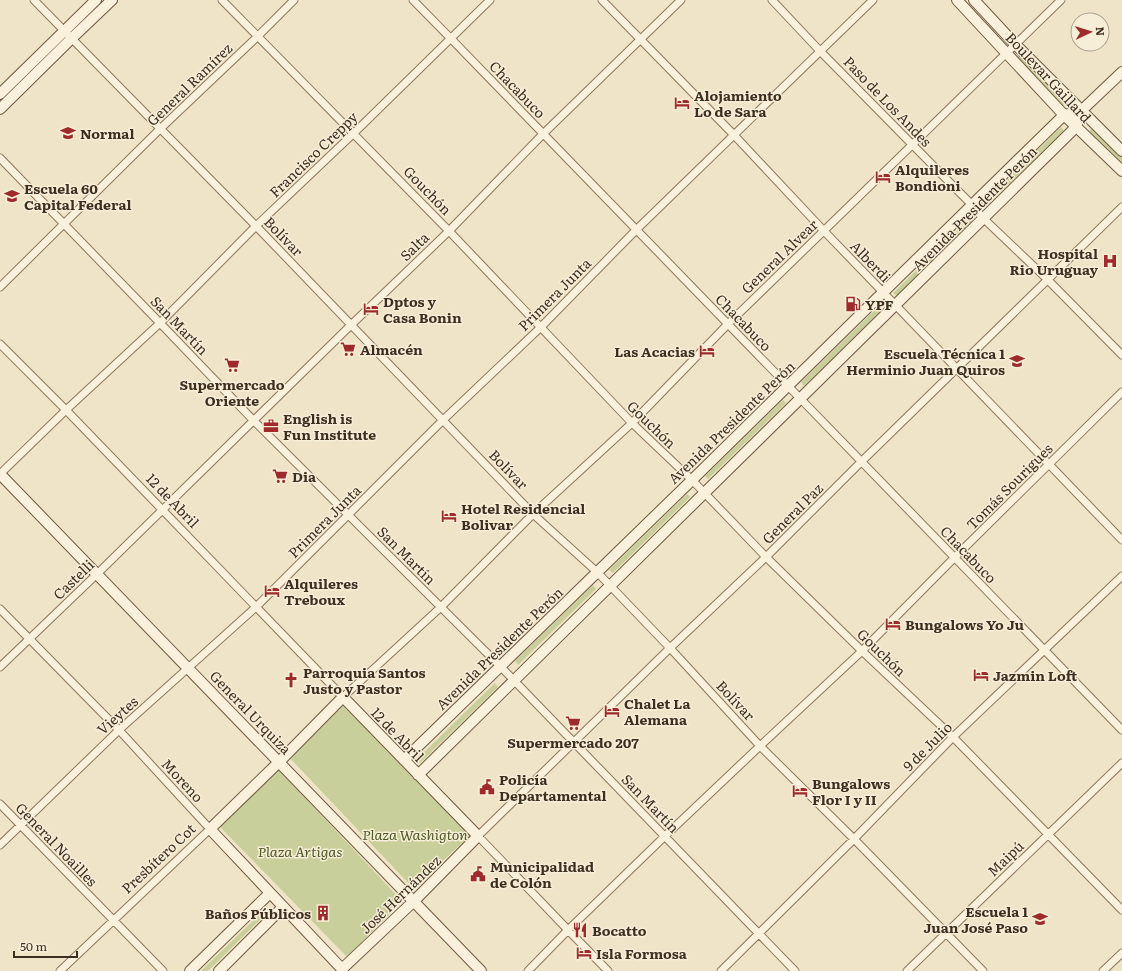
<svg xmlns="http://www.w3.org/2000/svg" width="1122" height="971" font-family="Literata,serif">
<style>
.green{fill:#c9cf9b}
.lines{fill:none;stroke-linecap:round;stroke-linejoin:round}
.street-casing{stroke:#8d765c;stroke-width:9}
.secondary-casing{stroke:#6f573f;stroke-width:12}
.street{stroke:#faf1dc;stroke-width:7}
.secondary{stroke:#faf1dc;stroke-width:10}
.labels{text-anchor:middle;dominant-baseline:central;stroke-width:3;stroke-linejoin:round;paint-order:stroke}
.street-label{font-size:14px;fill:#3d2e20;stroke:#f7eed8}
.poi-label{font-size:14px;font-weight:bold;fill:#3d2e20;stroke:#f7eed8;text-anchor:start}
.park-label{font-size:14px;font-style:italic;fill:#4d5a26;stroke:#f7eed8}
</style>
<rect width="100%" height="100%" fill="#f0e4c8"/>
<path class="green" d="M1019,55L1066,103L1061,108L1014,59Z
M1061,127L1064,131L986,207L983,204Z
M1092,128L1122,157V167L1087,133Z
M971,217L975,220L897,296L893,293Z
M879,306L882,310L804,386L801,382Z
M783,400L786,403L708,479L705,476Z
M687,494L690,497L613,573L609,570Z
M593,585L596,589L518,665L515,661Z
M495,683L498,687L420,763L417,759Z
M342,705L471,835L413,888L288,756Z
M278,769L402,901L347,957L219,826Z
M267,907L270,910L208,971H201Z"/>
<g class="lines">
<g class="street-casing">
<path id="street" d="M34,0L256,226L533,514L597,572L670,648L760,746L854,839L983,971
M222,0L449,231L632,423L692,480L766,557L862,651L953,737L1122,910
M413,0C651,242 886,487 1122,730
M602,0L734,135L824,231L1122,540
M772,0L820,51L972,205L983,218L1047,279L1122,355
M0,158L160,323L254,421L500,666L795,971
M0,287L160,129L257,37L294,0
M0,344L66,410L343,697L441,607L533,514L632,423L728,324L1061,0
M0,474L66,410L160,323L256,226L354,133L490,0
M0,609L119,730L210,829L60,971
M0,667L97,574L351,325L449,231L543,134L681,0
M0,804L163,971
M0,845L119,730L256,607L443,420L541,327L637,229L873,0
M528,971L568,930L665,836L760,746L862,651L954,558L1122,392
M608,971L568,930L478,836L670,648L766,557L861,462L1122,207
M721,971L854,839L953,737L1122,576
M907,971L1122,763
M1103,971L1122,953"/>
</g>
<g class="secondary-casing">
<path id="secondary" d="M957,0L1064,115L1122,171
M974,0L1015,44L1122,151
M0,94L96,0
M0,109L71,39L112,0
M0,474L481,971
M343,697L478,836L414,901L342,969L210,829L279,762Z
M404,760L692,480L972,205L1064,115L1081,111
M418,775L1076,127L1081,111L1122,72
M190,971L270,893
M219,971L283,907"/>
</g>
<use href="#street" class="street"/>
<use href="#secondary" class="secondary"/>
</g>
<defs>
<g id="hotel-bare" transform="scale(1.2)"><path d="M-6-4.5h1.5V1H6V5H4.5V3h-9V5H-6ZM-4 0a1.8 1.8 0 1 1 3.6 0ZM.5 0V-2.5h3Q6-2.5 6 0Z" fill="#9e2a2b" stroke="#f7eed8" stroke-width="2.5" paint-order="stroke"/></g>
<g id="school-bare" transform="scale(1.2)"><path d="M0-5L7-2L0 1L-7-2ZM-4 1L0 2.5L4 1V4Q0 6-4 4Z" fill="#9e2a2b" stroke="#f7eed8" stroke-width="2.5" paint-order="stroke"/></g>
<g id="hospital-bare" transform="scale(1.2)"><path d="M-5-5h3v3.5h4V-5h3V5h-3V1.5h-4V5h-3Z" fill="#9e2a2b" stroke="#f7eed8" stroke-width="2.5" paint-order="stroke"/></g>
<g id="fuel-bare" transform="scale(1.2)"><path d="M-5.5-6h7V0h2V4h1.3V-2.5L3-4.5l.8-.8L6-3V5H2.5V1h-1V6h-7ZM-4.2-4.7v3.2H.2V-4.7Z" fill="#9e2a2b" stroke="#f7eed8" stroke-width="2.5" paint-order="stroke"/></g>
<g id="supermarket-bare" transform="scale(1.2)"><path d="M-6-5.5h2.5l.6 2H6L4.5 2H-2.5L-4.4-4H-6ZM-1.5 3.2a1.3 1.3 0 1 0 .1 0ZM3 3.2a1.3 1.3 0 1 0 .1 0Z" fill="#9e2a2b" stroke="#f7eed8" stroke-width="2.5" paint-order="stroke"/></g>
<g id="office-bare" transform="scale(1.2)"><path d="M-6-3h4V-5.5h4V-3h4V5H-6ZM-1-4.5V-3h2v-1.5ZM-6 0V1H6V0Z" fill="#9e2a2b" stroke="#f7eed8" stroke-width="2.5" paint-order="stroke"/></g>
<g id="church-bare" transform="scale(1.2)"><path d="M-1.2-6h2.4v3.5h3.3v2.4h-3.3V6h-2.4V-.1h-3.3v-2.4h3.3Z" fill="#9e2a2b" stroke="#f7eed8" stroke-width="2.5" paint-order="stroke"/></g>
<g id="civic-bare" transform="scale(1.2)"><path d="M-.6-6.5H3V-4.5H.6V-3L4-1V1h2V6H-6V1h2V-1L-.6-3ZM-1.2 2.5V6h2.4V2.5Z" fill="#9e2a2b" stroke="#f7eed8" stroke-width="2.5" paint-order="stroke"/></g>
<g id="building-bare" transform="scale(1.2)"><path d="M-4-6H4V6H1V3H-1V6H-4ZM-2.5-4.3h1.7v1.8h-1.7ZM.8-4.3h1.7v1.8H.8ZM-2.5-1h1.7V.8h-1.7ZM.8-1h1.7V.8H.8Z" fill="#9e2a2b" stroke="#f7eed8" stroke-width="2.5" paint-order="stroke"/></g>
<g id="restaurant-bare" transform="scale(1.2)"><path d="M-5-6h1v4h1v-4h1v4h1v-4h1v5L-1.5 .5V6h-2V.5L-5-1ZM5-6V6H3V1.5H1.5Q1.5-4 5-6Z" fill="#9e2a2b" stroke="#f7eed8" stroke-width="2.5" paint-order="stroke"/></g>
</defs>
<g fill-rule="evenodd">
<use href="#hotel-bare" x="682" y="103"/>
<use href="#school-bare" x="68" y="133"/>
<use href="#hotel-bare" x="883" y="177"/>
<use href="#school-bare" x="12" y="196"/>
<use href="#hospital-bare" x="1110" y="261"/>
<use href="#fuel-bare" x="853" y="304"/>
<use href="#hotel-bare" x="371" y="309"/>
<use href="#supermarket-bare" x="348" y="349"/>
<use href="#hotel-bare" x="707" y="351"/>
<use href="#school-bare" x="1017" y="361"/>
<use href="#supermarket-bare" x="232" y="365"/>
<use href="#office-bare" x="271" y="426"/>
<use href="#supermarket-bare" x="280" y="476"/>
<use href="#hotel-bare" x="449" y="516"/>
<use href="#hotel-bare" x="272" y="591"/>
<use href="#hotel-bare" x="893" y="624"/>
<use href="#hotel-bare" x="981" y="675"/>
<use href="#church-bare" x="291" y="680"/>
<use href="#hotel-bare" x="612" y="711"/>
<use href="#supermarket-bare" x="573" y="723"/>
<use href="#civic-bare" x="487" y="787"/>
<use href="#hotel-bare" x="800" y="791"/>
<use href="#civic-bare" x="478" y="874"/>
<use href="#building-bare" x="323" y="913"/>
<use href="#school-bare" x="1040" y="919"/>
<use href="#restaurant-bare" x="580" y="930"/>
<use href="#hotel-bare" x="584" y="953"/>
</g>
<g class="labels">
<g class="street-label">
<text transform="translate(1049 77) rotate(47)">Boulevar Gaillard</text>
<text transform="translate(189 84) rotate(-44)">General Ramírez</text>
<text transform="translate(518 89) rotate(46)">Chacabuco</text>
<text transform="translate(888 101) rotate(46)">Paso de Los Andes</text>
<text transform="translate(313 154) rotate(-44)">Francisco Creppy</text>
<text transform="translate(428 190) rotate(46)">Gouchón</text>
<text transform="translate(974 208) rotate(-45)">Avenida Presidente Perón</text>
<text transform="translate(284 236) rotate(46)">Bolívar</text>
<text transform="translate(414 246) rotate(-44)">Salta</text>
<text transform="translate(779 256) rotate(-44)">General Alvear</text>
<text transform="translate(871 261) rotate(46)">Alberdi</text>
<text transform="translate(554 294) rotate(-45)">Primera Junta</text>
<text transform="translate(744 322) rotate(46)">Chacabuco</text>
<text transform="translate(180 325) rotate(46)">San Martín</text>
<text transform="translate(731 422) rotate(-44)">Avenida Presidente Perón</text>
<text transform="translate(652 424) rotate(44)">Gouchón</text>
<text transform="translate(509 469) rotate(46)">Bolívar</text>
<text transform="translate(1009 486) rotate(-45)">Tomás Sourigues</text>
<text transform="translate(173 500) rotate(46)">12 de Abril</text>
<text transform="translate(792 513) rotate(-45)">General Paz</text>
<text transform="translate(324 521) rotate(-45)">Primera Junta</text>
<text transform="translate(969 554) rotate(46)">Chacabuco</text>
<text transform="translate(407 555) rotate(45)">San Martín</text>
<text transform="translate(73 579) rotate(-44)">Castelli</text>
<text transform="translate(499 648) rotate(-44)">Avenida Presidente Perón</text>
<text transform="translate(882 652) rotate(44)">Gouchón</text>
<text transform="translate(736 700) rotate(47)">Bolívar</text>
<text transform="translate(251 712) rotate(46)">General Urquiza</text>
<text transform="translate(117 715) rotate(-42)">Vieytes</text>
<text transform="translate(398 734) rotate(46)">12 de Abril</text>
<text transform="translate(927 746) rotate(-45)">9 de Julio</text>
<text transform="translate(183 780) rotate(47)">Moreno</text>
<text transform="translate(651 803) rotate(46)">San Martín</text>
<text transform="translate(57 844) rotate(46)">General Noailles</text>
<text transform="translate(158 858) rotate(-43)">Presbítero Cot</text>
<text transform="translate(1005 858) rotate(-44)">Maipú</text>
<text transform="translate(400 894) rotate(-44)">José Hernández</text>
</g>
<g class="poi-label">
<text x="694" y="95">Alojamiento<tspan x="694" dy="16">Lo de Sara</tspan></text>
<text x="80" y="133">Normal</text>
<text x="895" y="169">Alquileres<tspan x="895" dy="16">Bondioni</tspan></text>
<text x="24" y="188">Escuela 60<tspan x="24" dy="16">Capital Federal</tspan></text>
<text x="1098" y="253" text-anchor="end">Hospital<tspan x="1098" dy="16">Rio Uruguay</tspan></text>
<text x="383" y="301">Dptos y<tspan x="383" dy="16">Casa Bonin</tspan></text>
<text x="865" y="304">YPF</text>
<text x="360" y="349">Almacén</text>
<text x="695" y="351" text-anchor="end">Las Acacias</text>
<text x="1005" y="353" text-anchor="end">Escuela Técnica 1<tspan x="1005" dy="16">Herminio Juan Quiros</tspan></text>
<text x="232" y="384" text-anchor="middle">Supermercado<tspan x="232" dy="16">Oriente</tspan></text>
<text x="283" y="418">English is<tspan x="283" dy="16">Fun Institute</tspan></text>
<text x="292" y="476">Dia</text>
<text x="461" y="508">Hotel Residencial<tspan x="461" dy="16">Bolivar</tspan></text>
<text x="284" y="583">Alquileres<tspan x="284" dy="16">Treboux</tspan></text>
<text x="905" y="624">Bungalows Yo Ju</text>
<text x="303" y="672">Parroquia Santos<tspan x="303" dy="16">Justo y Pastor</tspan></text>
<text x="993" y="675">Jazmin Loft</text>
<text x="624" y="703">Chalet La<tspan x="624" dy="16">Alemana</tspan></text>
<text x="573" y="742" text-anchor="middle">Supermercado 207</text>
<text x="499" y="779">Policía<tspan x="499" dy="16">Departamental</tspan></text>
<text x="812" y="783">Bungalows<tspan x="812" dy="16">Flor I y II</tspan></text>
<text x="490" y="866">Municipalidad<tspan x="490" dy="16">de Colón</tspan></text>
<text x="1028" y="911" text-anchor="end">Escuela 1<tspan x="1028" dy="16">Juan José Paso</tspan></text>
<text x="311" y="913" text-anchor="end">Baños Públicos</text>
<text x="592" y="930">Bocatto</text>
<text x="596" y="953">Isla Formosa</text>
</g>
<g class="park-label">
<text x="415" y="834">Plaza Washigton</text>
<text x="300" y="851">Plaza Artigas</text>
</g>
</g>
<g transform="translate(1090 32) rotate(86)"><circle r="19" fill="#f7eed8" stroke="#ada18e"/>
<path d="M0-3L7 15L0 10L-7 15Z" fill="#9e2a2b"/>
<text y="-6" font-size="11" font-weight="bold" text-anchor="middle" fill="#3d2e20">N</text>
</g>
<path d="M14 951v6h63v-6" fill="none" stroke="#3d2e20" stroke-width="2"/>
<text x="20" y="951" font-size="12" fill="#3d2e20" stroke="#f7eed8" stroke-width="3" paint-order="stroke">50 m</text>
</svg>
